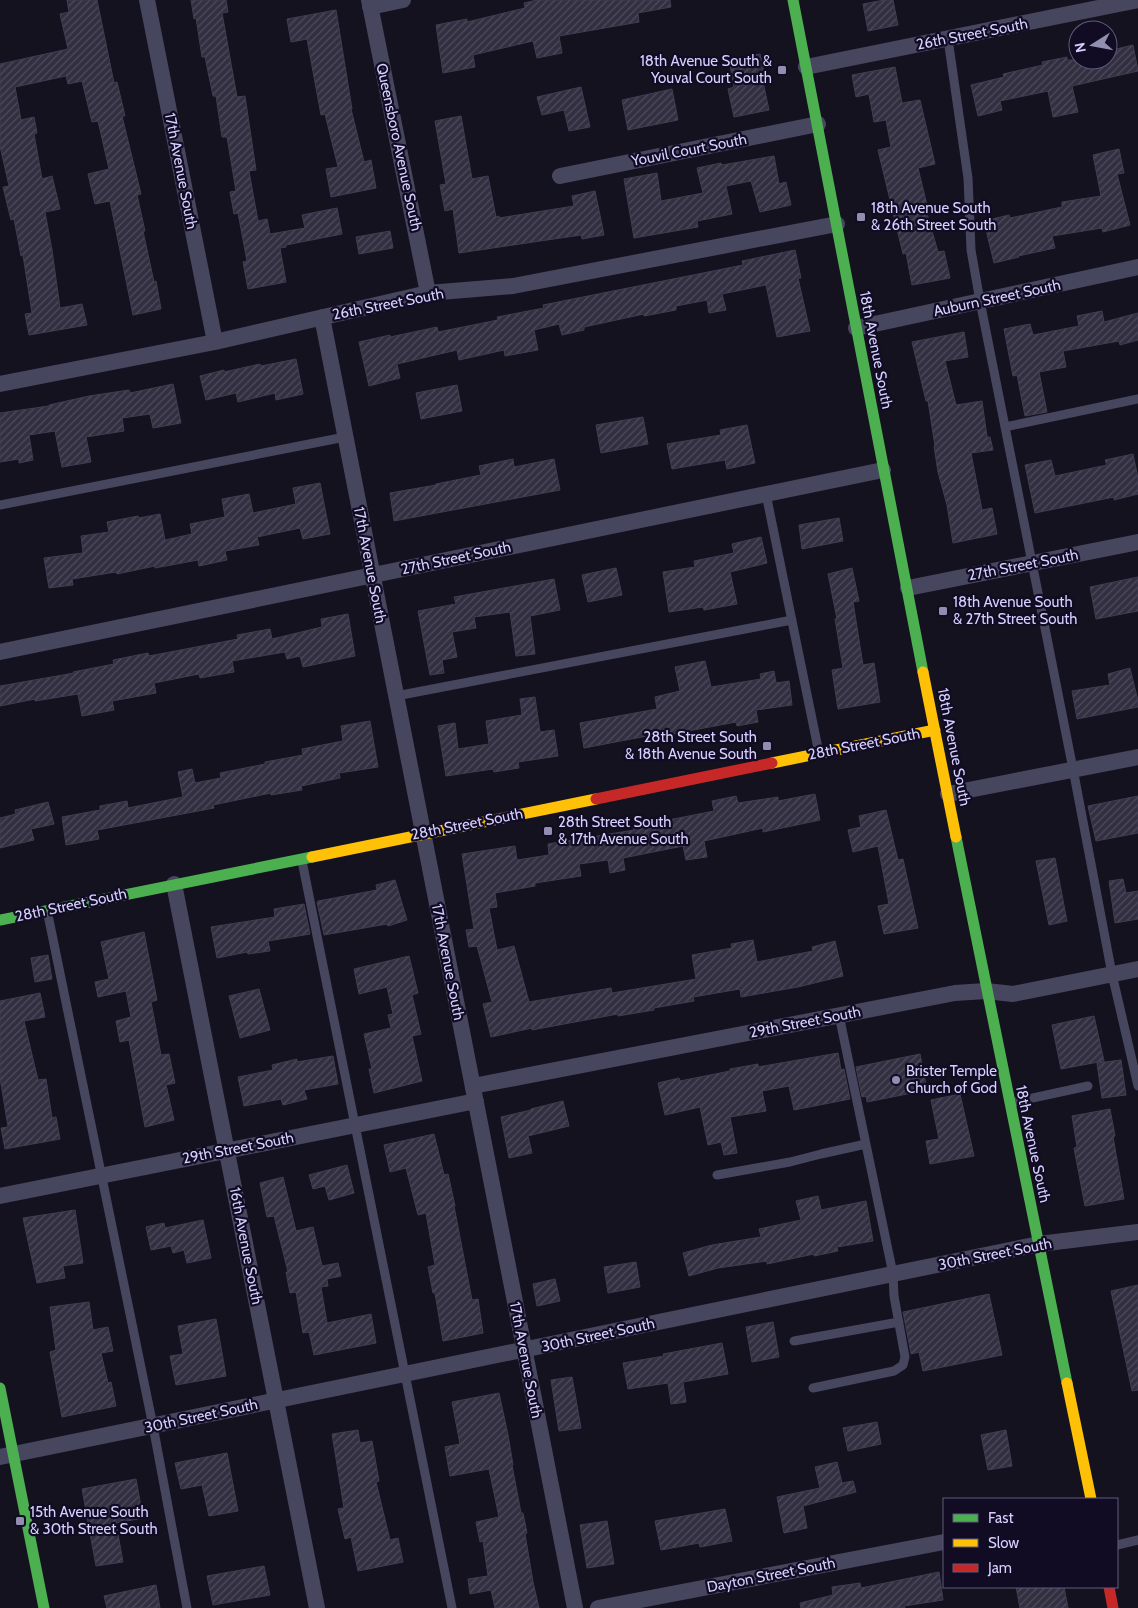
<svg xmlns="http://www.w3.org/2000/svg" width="1138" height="1608" font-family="Cabin,sans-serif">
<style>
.building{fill:url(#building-hatch);stroke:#413c53}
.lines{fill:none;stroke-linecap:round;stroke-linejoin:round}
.lane{stroke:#47465f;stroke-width:9}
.street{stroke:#47465f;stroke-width:16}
.fast{stroke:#4caf50;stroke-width:11}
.slow{stroke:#ffc107;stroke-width:11}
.jam{stroke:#c62828;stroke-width:11}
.poi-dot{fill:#928eb0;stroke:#110c24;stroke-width:2}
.labels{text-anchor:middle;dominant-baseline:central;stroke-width:4.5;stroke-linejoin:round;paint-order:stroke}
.street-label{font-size:15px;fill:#d6d0ff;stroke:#110c24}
.poi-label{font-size:15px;fill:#d6d0ff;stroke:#110c24;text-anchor:start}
</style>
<defs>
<pattern id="building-hatch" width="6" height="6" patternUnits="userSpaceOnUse" patternTransform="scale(1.25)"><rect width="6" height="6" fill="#322f41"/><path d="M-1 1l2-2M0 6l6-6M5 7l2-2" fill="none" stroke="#4f4c5e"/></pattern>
</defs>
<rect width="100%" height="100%" fill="#14121e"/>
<path class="building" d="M67,0H97L114,83L117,82L125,116H122L141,194L137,195L145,231H143L154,282L156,281L161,309L133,315L110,201L95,204L88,174L109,169L98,121L92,122L82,81L68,84L66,76L15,87L21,120L34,117L37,133L34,134L42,179L52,176L60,209L45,212L52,250L60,308L82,304L87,325L29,335L25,314L32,313L23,255L21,256L14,219L11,220L3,187L9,186L0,146V64L68,49L60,14L69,12Z
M191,0H226L228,12L222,13L237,97L245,96L256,170L249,171L258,221L267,219L270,234L305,228L302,215L337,208L342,234L286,245V247L280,248L286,282L248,289L243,262L247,261L238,213L234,214L230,192L236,191L227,137H222L216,96H213L205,57H202L196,18L194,19Z
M537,0H670L671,7L638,13L639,22L559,36L562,53L537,58L533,41L473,55L475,67L443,73L436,25L467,19V22L525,8L524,3Z
M884,0H893L898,25L868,31L863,4Z
M336,10L352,109H351L364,162L371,160L376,188L331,197L326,169L338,167L325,114L321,115L307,39L291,42L287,19Z
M1133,45L1138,71L1072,86L1078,112L1053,117L1048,91L1000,101L1002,110L978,116L971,85L1004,77L1003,74L1043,65L1042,62L1067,57V60H1108V51Z
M760,54L765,76L762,77L769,110L734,117L728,89L734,87L729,60Z
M895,67L902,103L920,100L935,164L918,168L928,209L926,210L938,252L944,251L950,278L912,285L906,253L903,254L878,150L891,147L886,120L874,122L869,94L856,97L852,75Z
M581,87L590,127L569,131L564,110L542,115L537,97Z
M672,89L678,120L628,130L622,100Z
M461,116L472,179L488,176L496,217L499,216V218L574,206L572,196L595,191L604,235L582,239L581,235L459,253L453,209L445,211L440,185L446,184L435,121Z
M1119,149L1124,173L1117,174L1130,225L1103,232L1102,228L1052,236L1055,248L1018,256L1019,257L994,263L984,221L1009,215L1010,218L1062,207V202L1101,196L1093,155Z
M774,156L779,184L786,182L791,205L760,212L751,181L726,186L732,214L697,221L698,227L634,238L624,179L657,173L661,201L703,193L697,168L721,163L722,165Z
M390,231L393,248L359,254L356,237Z
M795,250L801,278H798L810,331L777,337L766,285L722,294L726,310L709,313L707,300L676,306V310L644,316V314L584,327V330L562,335L559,324L534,330L538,350L505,356L504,350L459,360L457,350L397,364L400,378L369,386L359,342L390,335V337L437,327L438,332L498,320L497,317L544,308L543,305L743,265L742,261Z
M1102,311L1104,322L1138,313V340L1120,345L1119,341L1063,351L1066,367L1039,372L1047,412L1025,416L1017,375L1013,376L1004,329L1030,324L1033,335L1079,326L1077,316Z
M964,332L968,357L945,361L956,405L982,401L987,437H990L993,450L971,453L982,510L992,508L997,534L953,543L947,505L938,472L934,446H935L928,401H926L912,342Z
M296,359L303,394L276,400L275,393L238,402L236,393L206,400L200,376L224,370V372L260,364L261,366Z
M173,384L181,423L153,428L150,414L122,418L124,431L86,437L91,462L62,467L55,431L29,435L33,460L19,463V459L0,462V413L49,406V405L89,396L129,390L130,393Z
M457,385L462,411L421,419L416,393Z
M643,417L648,444L601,453L596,425Z
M747,425L755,463L727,469L725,460L672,469L667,444L721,435L720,430Z
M1133,454L1138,478V494L1114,500V497L1035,513L1025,465L1051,460L1055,476L1107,465L1105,460Z
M513,459L514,467L554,459L560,490L394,521L390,493L436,485V484L481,475L479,466Z
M320,483L330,534L303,539L300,528L257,537L259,545L225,551L227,560L199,566L198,560L155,568V566L117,574L116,572L72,579L73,585L49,588L44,558L83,553L81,536L109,532L107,522L138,516L139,518L160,514L165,540L192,534L190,524L225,517L222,499L249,494L253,513L296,504L293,488Z
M839,518L843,541L802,549L799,525Z
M761,537L767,563L730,572L737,604L704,610L703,607L669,612L663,572L695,567L694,561L734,553L732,544Z
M616,568L622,595L588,602L582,575Z
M852,568L859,601L853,602L863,665L874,663L880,702L838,709L832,670L843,668L835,619H837L828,574Z
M1138,577V611L1096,619L1090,587Z
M554,579L560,610L530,616L535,654L516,656L510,612L474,617L476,628L452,632L457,657L442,660L444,673L430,675L418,611L456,604L454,597Z
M348,614L355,656L303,667L300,656L287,659L285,652L232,661L234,672L200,678L199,674L154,683L156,693L112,701L114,710L82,716L78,694L35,701V699L0,706V686L74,673L73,672L114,664L113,660L148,653L149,656L238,639L237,635L270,629L272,639L322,627L321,619Z
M705,661L711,687L761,679L760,674L774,671L776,683L789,681L792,705L756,710L758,722L737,726L736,722L688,731L648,740L647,736L584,748L580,723L657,709L655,697L680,691L675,667Z
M1130,668L1138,701V707L1077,719L1072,691L1110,685L1108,674Z
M535,697L540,732L554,730L558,756L518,762L519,768L494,772L493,769L446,776L438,726L455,723L458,749L489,744L486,721L522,715L520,699Z
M370,721L378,767L339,773L340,778L301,786L302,790L271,795V793L213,805L214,808L97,830L99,839L66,845L62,817L100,810V806L127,801L128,808L183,797L178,772L192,769L195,783L221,778L220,773L265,764V762L303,755L302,749L343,741L341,726Z
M815,794L820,820L763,832V828L704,841L707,857L686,860L683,846L623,858L625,870L610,873L608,860L579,864L581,876L535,883V886L495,893L497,907L489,908L497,950L514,946L529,1002L611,988L612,993L696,979L692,955L732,948L731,944L753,940L757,962L813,951L812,947L835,941L843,976L798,987L741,997L740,989L693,997L694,1001L654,1008V1010L618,1016V1014L532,1030V1028L491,1037L483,1004L492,1002L477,946L469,947L466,930L474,929L462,854L515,846L517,860L549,855L548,844L634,830L633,827L714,811L712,801L736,796L738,803L778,797V801Z
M1138,796V833L1096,841L1088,806Z
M48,802L54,824L31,829L34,840L0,848V818L16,814L15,810Z
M886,810L898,860L903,859L918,928L884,934L878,906L889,904L878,846L853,852L848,830L861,827L859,816Z
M1055,858L1067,921L1049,925L1036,861Z
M1123,879L1126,893L1138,891V919L1115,923L1109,881Z
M395,880L407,920L388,926L387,924L324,935L317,902L318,901L377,890L376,885Z
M304,904L310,934L268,941L270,951L248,954L247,952L217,958L211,927L275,917L274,909Z
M144,932L157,1000L151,1002L161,1055L169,1054L175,1083L166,1085L174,1120L145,1127L129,1040L120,1042L116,1021L131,1017L126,991L98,997L95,982L109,979L101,942Z
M48,955L52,979L35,982L31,958Z
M409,956L418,993L412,995L421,1034L412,1036L422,1081L374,1093L369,1069H372L364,1034L391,1028L388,1015L393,1014L387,987L359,994L354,969Z
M259,989L270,1030L240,1038L229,996Z
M40,993L45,1017L24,1021L38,1080L46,1079L52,1118L56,1117L60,1139L5,1149L1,1128L8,1127L0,1078V1001Z
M1094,1016L1104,1061L1061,1069L1052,1025Z
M838,1053L841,1070L844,1069L850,1099L794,1110L789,1086L762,1091L766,1111L730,1117L737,1153L724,1155L721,1142L708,1145L700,1107L665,1115L658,1083L679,1078L680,1081L730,1071V1069L758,1064V1067Z
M920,1054L927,1090L867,1102L866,1096L862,1097L856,1067Z
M333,1056L338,1084L304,1090L307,1099L283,1105L281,1099L244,1106L238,1077L273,1070L272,1065L297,1059V1062Z
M1121,1060L1126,1095L1102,1098L1097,1063Z
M960,1094L974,1156L930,1164L926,1141L939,1139L931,1100Z
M563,1101L569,1126L528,1136L532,1153L509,1158L501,1117L531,1110V1109Z
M1110,1109L1115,1136L1113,1137L1124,1199L1085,1206L1074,1148L1077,1147L1072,1116Z
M434,1134L444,1175L448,1174L455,1206H454L472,1300L478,1299L483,1333L443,1341L435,1293H433L428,1267L435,1265L426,1213L418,1215L406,1168L390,1172L384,1145Z
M347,1165L354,1193L329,1200L325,1186L313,1189L309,1175Z
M283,1177L296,1231L313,1227L322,1266L338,1263L341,1276L327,1279L328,1286L321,1287L327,1323L371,1314L376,1343L314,1355L309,1332L303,1333L296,1292L290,1293L286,1272H288L274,1216L267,1217L260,1183Z
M818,1196L821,1210L866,1201L873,1241L837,1247L838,1251L814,1256V1254L767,1264V1261L718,1268L689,1276L683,1253L712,1245L761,1237L759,1229L801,1220L796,1201Z
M75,1210L83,1263L63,1266L65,1278L37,1283L23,1218Z
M203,1220L211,1258L187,1263L184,1250L173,1253L171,1246L151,1250L146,1227L164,1223L165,1228Z
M636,1262L640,1287L608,1293L604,1267Z
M555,1279L560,1301L537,1306L533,1284Z
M1138,1285V1390L1132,1391L1111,1291Z
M989,1294L1002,1355L923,1371L919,1352L911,1354L903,1312Z
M89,1302L93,1330L108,1327L113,1351L101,1353L108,1383L111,1382L116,1406L62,1417L50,1352L56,1350L50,1307Z
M216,1319L226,1376L176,1385L170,1356L183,1354L178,1326Z
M773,1322L779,1357L752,1362L746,1327Z
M722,1343L728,1374L683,1382L686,1402L671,1404L668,1383L628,1389L623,1363L664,1356L663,1354Z
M572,1377L581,1428L559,1431L551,1380Z
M499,1393L508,1435L513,1465H512L521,1513H523L527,1533L525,1534L533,1582L539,1608H495L491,1590L470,1594L468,1579L488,1576L483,1541L480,1542L476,1522L499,1517L489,1469L450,1476L445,1447L460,1444L452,1402Z
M877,1422L881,1444L848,1451L843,1428Z
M358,1430L360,1443L372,1441L379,1481L376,1482L390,1540L398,1538L403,1562L358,1571L351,1537L345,1539L338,1509L344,1508L332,1434Z
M1006,1430L1012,1466L988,1470L981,1435Z
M227,1453L238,1511L209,1516L202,1485L181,1489L175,1463Z
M837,1462L842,1483L853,1481L856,1492L803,1506L807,1528L784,1533L777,1497L820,1488L815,1467Z
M136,1479L143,1518L116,1523L123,1562L96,1566L82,1489Z
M725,1509L732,1541L700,1547L699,1543L661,1550L655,1521Z
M607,1521L614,1564L587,1568L580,1525Z
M264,1566L270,1595L213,1605L207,1576Z
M939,1572L943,1600L904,1606L905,1608H801L800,1603L833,1595L832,1587L860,1583L861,1588Z
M156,1585L160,1608H107L104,1596Z
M1016,1587H1064L1068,1608H1020Z"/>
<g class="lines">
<path class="lane" d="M948,39L968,178L971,250L980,301L1073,769L1112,974L1138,1086
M1005,427L1138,399
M766,494L819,753
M0,505L345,437
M396,696L792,620
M302,861L452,1608
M47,910L153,1426L187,1608
M1010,1103L1088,1086
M717,1175L790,1162L821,1154L866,1144
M794,1341L899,1322
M813,1388L894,1371L903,1365L905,1357L894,1296L893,1274L839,1015
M1117,1545L1138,1540"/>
<path class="street" d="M147,0L215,342
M369,0L428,293
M370,7L403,0
M806,67L1138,0
M560,176L818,124
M322,317L575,1608
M856,328L1138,267
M0,384L215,342L428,293L513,286L837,224
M908,588L1138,542
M0,652L883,470
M948,794L1138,757
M174,884L317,1608
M473,1086L955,993L986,991L1013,994L1138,969
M0,1196L476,1101
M0,1457L1039,1244L1138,1232
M598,1608L944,1542"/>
<path class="fast" d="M793,0L923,672
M956,837L1067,1383
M0,920L312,857
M0,1388L44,1608"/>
<path class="slow" d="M923,672L956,837
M772,763L935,730
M312,857L596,799
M1067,1383L1091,1499"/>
<path class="jam" d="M596,799L772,763
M1109,1587L1113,1608"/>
</g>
<g class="poi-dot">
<rect x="777" y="65" width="10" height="10" rx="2.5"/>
<rect x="856" y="212" width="10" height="10" rx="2.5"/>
<rect x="938" y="606" width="10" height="10" rx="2.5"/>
<rect x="762" y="741" width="10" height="10" rx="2.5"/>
<rect x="543" y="826" width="10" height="10" rx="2.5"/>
<circle cx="896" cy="1080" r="5"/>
<rect x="15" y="1516" width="10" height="10" rx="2.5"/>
</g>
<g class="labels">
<g class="street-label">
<text transform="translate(972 34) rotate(-11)">26th Street South</text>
<text transform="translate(399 147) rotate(78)">Queensboro Avenue South</text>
<text transform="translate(689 150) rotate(-11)">Youvil Court South</text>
<text transform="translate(181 171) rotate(79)">17th Avenue South</text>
<text transform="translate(997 298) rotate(-12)">Auburn Street South</text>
<text transform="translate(388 304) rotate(-11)">26th Street South</text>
<text transform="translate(876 350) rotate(79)">18th Avenue South</text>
<text transform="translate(456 558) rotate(-12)">27th Street South</text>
<text transform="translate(370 565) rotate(79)">17th Avenue South</text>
<text transform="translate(1023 565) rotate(-11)">27th Street South</text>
<text transform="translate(864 744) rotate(-11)">28th Street South</text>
<text transform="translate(954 747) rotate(79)">18th Avenue South</text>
<text transform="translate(467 824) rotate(-11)">28th Street South</text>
<text transform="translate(71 905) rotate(-12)">28th Street South</text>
<text transform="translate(448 962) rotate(79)">17th Avenue South</text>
<text transform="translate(805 1022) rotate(-11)">29th Street South</text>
<text transform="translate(1033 1144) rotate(78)">18th Avenue South</text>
<text transform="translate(238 1148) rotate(-11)">29th Street South</text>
<text transform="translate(246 1246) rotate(79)">16th Avenue South</text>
<text transform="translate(995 1254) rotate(-11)">30th Street South</text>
<text transform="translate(598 1335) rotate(-12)">30th Street South</text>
<text transform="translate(526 1360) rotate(79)">17th Avenue South</text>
<text transform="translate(201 1416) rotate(-12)">30th Street South</text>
<text transform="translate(771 1575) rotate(-11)">Dayton Street South</text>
</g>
<g class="poi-label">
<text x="772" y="61" text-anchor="end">18th Avenue South &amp;<tspan x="772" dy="17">Youval Court South</tspan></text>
<text x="871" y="208">18th Avenue South<tspan x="871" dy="17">&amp; 26th Street South</tspan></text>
<text x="953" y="602">18th Avenue South<tspan x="953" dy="17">&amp; 27th Street South</tspan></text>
<text x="757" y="737" text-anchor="end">28th Street South<tspan x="757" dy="17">&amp; 18th Avenue South</tspan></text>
<text x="558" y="822">28th Street South<tspan x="558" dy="17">&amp; 17th Avenue South</tspan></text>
<text x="906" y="1071">Brister Temple<tspan x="906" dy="17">Church of God</tspan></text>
<text x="30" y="1512">15th Avenue South<tspan x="30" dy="17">&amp; 30th Street South</tspan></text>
</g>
</g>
<rect x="943" y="1498" width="175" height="90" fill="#110c24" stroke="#605a7c"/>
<rect x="953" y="1514" width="25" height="8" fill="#4caf50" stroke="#605a7c"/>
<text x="988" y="1523" font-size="15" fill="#d6d0ff">Fast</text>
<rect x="953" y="1539" width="25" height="8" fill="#ffc107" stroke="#605a7c"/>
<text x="988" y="1548" font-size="15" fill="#d6d0ff">Slow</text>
<rect x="953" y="1564" width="25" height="8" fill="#c62828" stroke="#605a7c"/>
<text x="988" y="1573" font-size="15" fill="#d6d0ff">Jam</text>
<g transform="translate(1093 45) rotate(259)"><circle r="24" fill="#110c24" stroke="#605a7c"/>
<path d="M0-4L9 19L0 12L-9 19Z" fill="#928eb0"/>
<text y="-8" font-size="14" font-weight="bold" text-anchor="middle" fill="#d6d0ff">N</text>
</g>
</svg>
